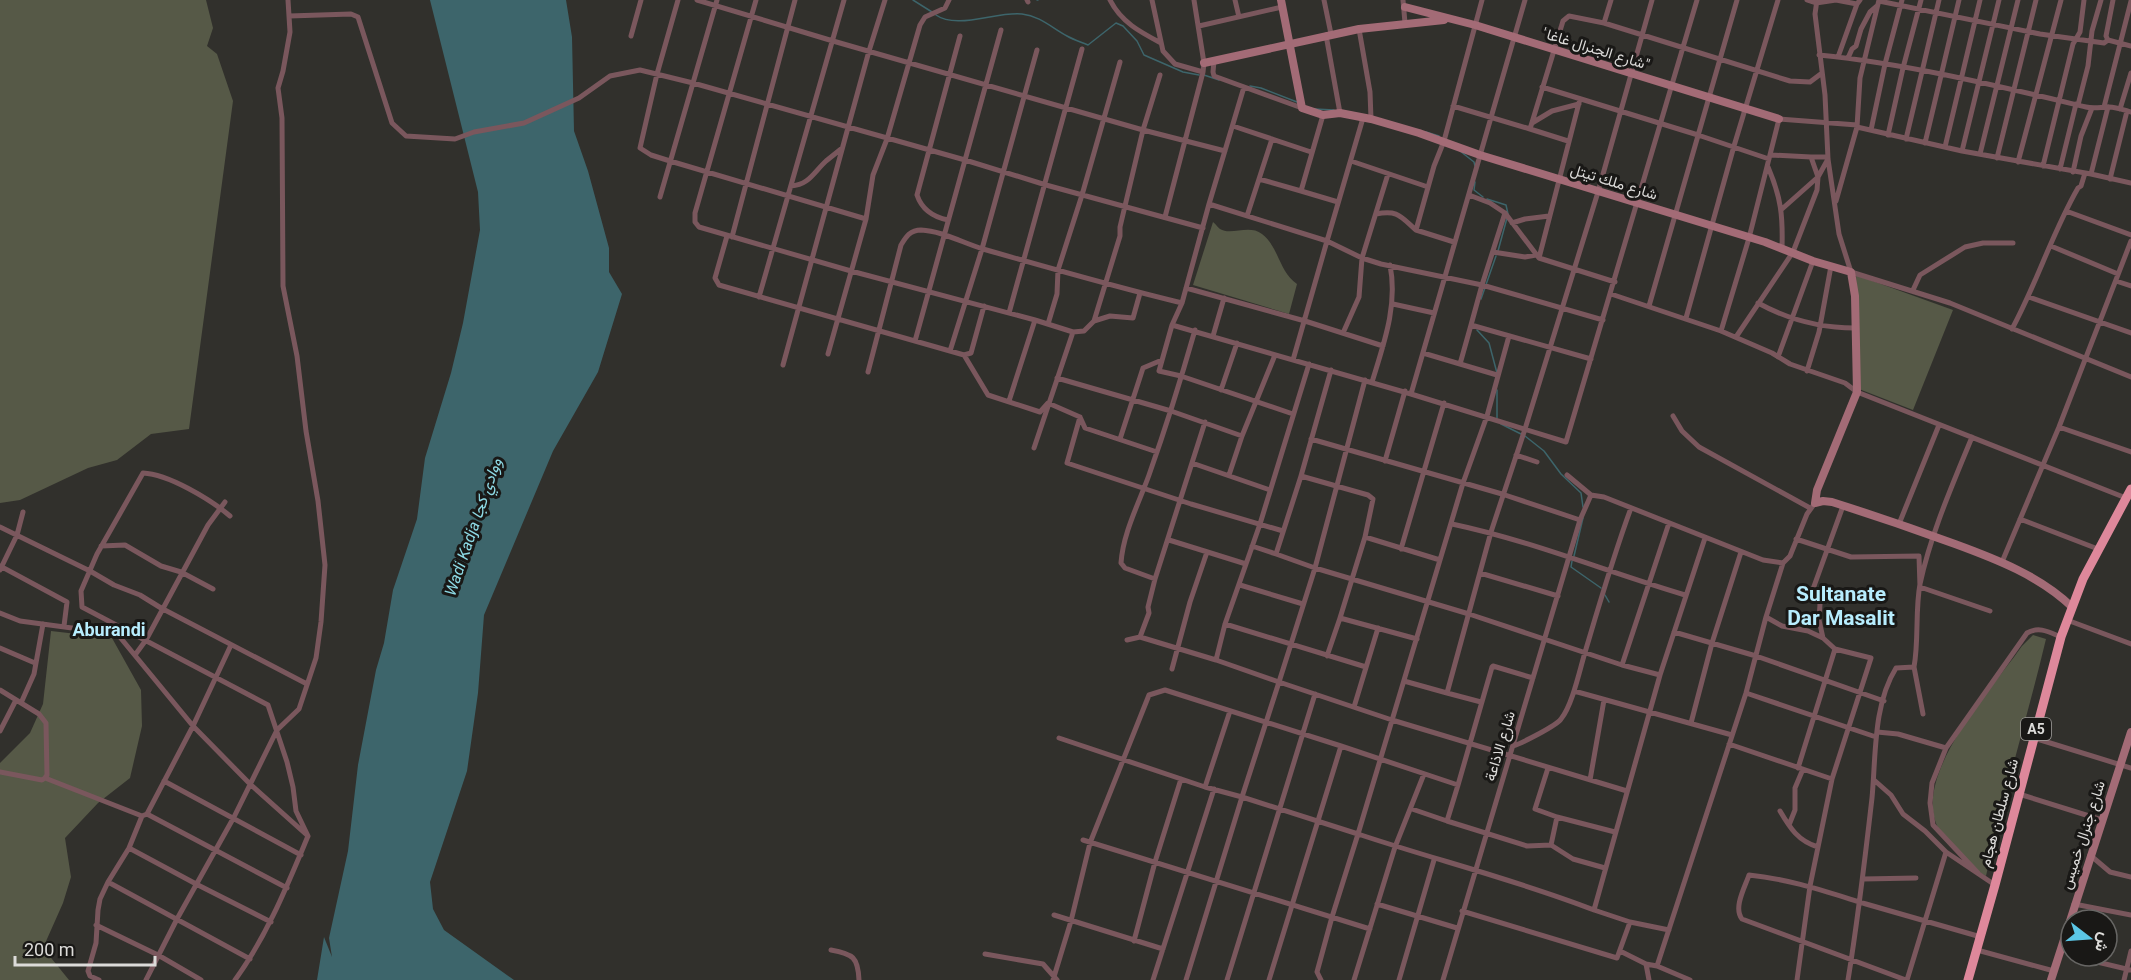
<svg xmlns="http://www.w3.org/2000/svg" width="2131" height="980" font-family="Roboto,Vazirmatn,sans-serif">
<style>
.green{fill:#565947}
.water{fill:#3d656b}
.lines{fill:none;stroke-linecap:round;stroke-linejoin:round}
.stream{stroke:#3d656b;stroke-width:1.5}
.street{stroke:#7a575d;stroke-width:5}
.secondary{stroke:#a36b76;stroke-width:8}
.highway{stroke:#de889b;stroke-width:9}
.labels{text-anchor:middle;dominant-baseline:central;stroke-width:6;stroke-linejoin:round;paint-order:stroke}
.shield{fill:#191816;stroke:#a2a09e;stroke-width:1.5}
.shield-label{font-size:14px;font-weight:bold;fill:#dcdbd9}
.street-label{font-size:15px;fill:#dcdbd9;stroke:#191816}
.water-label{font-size:16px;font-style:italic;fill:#8dd9e4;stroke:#191816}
.quarter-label{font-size:18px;font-weight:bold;fill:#b7edfe;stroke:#191816}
.district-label{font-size:21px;font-weight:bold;fill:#b7edfe;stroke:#191816}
</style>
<rect width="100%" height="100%" fill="#31302c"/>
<path class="green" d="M0,0H206L213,28L207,46L217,54L233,101L189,429L151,434L117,460L88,468L20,500L0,503Z
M1213,222C1216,224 1217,227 1220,229C1231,236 1249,224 1262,234C1279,247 1279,272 1297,284L1289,314L1193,285Z
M1856,275L1953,310L1913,410L1859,389Z
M51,631L112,638L141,690L142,726L130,778L98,803L65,838L71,877L63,903L43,948L69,980H0V763L30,733L43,704Z
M2033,635L2046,639C2027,719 2003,796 1986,876L1979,872L1938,828C1911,775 1993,688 2022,646Z"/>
<path class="water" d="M430,0H566L572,37L574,131L588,171L609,248V272L622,294L598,372L553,451L484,615L478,693L467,771L430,882L433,909L444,930L514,980H317L324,937L332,957L329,938L348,851L358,765L376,670L384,643L393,590L417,519L425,458L451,373L463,323L480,230L478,192Z"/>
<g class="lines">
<path class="stream" d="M913,0L932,12
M1037,0H1038
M936,15C957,30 997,11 1022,14C1040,16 1052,28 1067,36C1074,40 1081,42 1088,45L1116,23L1123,26L1137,41L1144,55L1183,72L1199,75
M1204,75L1219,80
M1250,86L1261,88L1297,102
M1315,109L1334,110
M1426,132L1439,136
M1460,151L1474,162L1475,166
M1475,182L1474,190L1483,197
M1487,199L1506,205L1508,214
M1498,251L1507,218
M1481,299L1496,256
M1477,330L1489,343L1497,373
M1497,390V418
M1501,424L1521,434
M1525,436L1544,451L1561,474L1581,493L1583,507
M1574,556L1583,518
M1572,561L1571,567L1601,588
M1605,595L1609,602"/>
<path class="street" d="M678,0L657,74L640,148L651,155L670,161L866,219
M697,0L833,41L1143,130L1225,151
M756,0L695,213V222L699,227L851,271L1035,320L1073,332L1084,331L1094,321L1110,316L1133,318L1140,293
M1027,0L1028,2
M1110,0C1121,22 1140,32 1161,43
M1152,0L1163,51L1175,64L1203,72
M1235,0L1239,17
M1324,0L1331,34
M1403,0L1405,23
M1525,0L1411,394L1566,442L1697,0
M1807,0L1816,3L1836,0L1857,4L1860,0
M1817,0L1815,14L1825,95L1828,159L1839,234L1851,272L1950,303L2131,377
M1879,0L1860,78L1857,127L1962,151L2091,174L2131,183
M1879,1L2040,34L2104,43L2108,40L2131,46
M289,16L351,14L358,17L392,123L406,136L455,139L474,132L524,123L579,98L610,76L640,70L693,83L965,160L1046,185L1203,228
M1604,23L1611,0
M1199,26L1282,7
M1359,29L1370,92L1371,119
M1326,35L1340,113
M631,36L641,0
M2108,40L2106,36L2113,0
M1819,55C1909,64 1998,86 2086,107C2094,109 2101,107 2109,107C2116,107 2124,110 2131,112
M1838,57L1857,4
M1848,58L1852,49L1856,46L1861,29L1870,12L1877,6
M1214,61L1213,72L1214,76L1302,108
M1244,87L1209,204L1327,241L1293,360
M1542,87L1698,135L1769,159
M2078,105L2088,66L2092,31L2101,0
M1453,106L1530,129L1563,21L1569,16L1604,23L1790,81L1810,82L1822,73
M2104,107L2131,1
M2120,109L2131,73
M1323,115L1301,191L1338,202
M1363,118L1327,241L1362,258L1381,264L1482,285L1603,320
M1532,123L1552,111L1579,104
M1233,126L1311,152
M1530,129L1568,141
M1871,130L1885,64L1902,0
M1888,135L1903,68L1921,0
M1906,139L1939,0
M1925,143L1959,0
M1945,147L1980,0
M1962,151L1999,0
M1980,154L2018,0
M1771,155L1811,157L1818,177L1782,209
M1811,157H1827
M1997,158L2036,0
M1351,161L1428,187
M2018,162L2061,0
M2043,166L2073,44L2080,32L2084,0
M1768,167C1781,197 1783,216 1782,248
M2060,169L2076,104
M2073,172L2081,136L2092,108
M2091,174L2108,107
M1259,179L1301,191
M2110,179L2127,111
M791,186C809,185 814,172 826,161C831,157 836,153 841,149
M1469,195L1490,203L1505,213L1539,258L1615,282
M660,197L717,0
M1836,201L1857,127
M1209,204L1182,303L1172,325L1159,371L1181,376L1293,414
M2066,211L2131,235
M1376,214C1398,210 1400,216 1416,230L1434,166L1444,141L1482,0
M1247,216L1272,139
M1165,217L1203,72L1204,63L1194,0
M948,220C933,217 922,210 917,195L960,36
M1512,223L1525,219L1549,216
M1416,230L1454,242
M727,236L715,278L719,285L964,355L971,353L984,306
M732,237L795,0
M2051,246L2118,274
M1493,252L1525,257L1536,255
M1539,258L1580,99
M2116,281L2131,286
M1186,288L1305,321L1383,346
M1913,290L1920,275L1965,247L1983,243H2013
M1611,294L1721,331L1772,353L1790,364L1845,383L1857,392L2126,498
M759,297L844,0
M2029,297L2131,333
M1758,303C1789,320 1819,328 1855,328
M1393,304L1434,313
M1649,306L1737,0
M1009,313L1082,49
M1686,318L1734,146L1778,0
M1094,321L1120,236V227L1143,130L1160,75
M1048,324L1057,294L1058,270L1082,195L1120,62
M1172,325L1411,394
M1471,325L1482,285L1505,213
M2012,329C2037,283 2052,233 2078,188L2081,186L2085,173
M1721,331L1749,238L1779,119L1857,125
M1343,333L1359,297L1362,258L1388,174
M1213,336L1224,298
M1509,336L1487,416L1463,483L1358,834C1436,860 1517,880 1594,910
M1736,337L1793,252L1817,190L1818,177L1828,159
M915,341L1001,30
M950,351L982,249L1037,50
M1423,353L1460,364L1471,325L1591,359
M828,354L866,219L873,175L887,139L920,25L925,17L945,8L949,0
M964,355L988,395L1040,412L1048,403L1080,417L1085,428L1157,452
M1778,357L1813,261
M1309,364L1260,524L1225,624L1216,660L1279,682L1242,797L1358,834L1332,917L1317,972L1321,980
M1460,364L1497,375
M783,365L869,51L885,0
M1331,370L1301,476L1276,554L1315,568L1469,614L1622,665L1660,675
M1807,371L1819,332L1831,266
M868,372L901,245C906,237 910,230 921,230C942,231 963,243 983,249C1049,268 1115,287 1182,303
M1057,378L1171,411L1242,436
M1365,380L1315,568L1279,682L1392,720L1627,791
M1372,382C1384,343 1398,305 1390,265
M1221,390L1237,343
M1009,401L1035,320
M1673,416L1682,431L1699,447L1810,508
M1080,417L1067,463L1191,504L1283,531
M2059,427L2131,452
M1120,439L1143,368L1162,360
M1311,439L1502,494L1580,520
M1034,448L1073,332
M1516,455L1537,462
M1385,461L1405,391
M1192,463L1270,490
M1229,475L1242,436L1275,355
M1567,475L1591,495
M1301,476L1368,495L1373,499L1365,537L1340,618L1417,639
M230,516C210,499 168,474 143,473L97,554L81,591L82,607L268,705L287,762L293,787L296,811L308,836
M2020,519L2098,549
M1452,524C1532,541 1607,572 1685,595
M1899,524L1939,425
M0,527L90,571L114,585L140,595L161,608L307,684
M1365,537L1440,560
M1796,539L1851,557L1919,556L1920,587L1990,611
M1169,540L1246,564
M101,546L125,545L161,566L181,572L213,589
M1252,546L1276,554
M1401,549L1444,403
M2002,562L2059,427L2131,241
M0,566L67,602L64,626
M0,570L17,535L23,512
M1480,573L1558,596
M1155,579L1125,568L1121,563C1123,533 1139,503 1149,475C1166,427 1181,379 1195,330
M1240,585L1303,604
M0,613L20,621L109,633L119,636L193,726L250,784L308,836C287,886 267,936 235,980
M1766,617L1782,626L1808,631L1823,638L1835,649L1871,658L1832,779L1810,886L1797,980
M2067,620L2131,644
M1225,624L1366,667
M1674,632L1756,656L1884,701
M1140,637L1216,660
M1823,638L1819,620L1820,604L1813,589L1843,506
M1127,640L1140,637L1149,613L1148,607L1155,579L1205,422
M0,648L35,663
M135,655L146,640L208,525L225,502
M1327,656L1340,618
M1622,665L1669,523
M1914,667L1923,714
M1172,669L1190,602L1207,552
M1404,681L1447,693L1491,532L1525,429L1598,192L1652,0
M0,690L39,714L46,723L47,775L45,778
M1574,691L1732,735
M1447,693L1481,702
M1746,693L1876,737
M21,703L34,674L43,624
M1354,707L1378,628
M1691,723L1712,643L1741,552
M0,731L16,700
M1877,732L1898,734L1946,748
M1059,738L1205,787L1242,797L1186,980
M2034,738L2131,768
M1729,744L1832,779
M1513,746C1522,743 1556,726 1561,719C1573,704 1580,668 1586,649C1600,602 1614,554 1631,508
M1548,768L1535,809L1557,817L1551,845
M1798,768L1835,649
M0,772L42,780L45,778L142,816
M1590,780L1604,700
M1874,780L1891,795L1903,814L1925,831L1946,852
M164,781L301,855
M1458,785L1447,821L1527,846L1551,845L1573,859L1605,868
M1205,787L1230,711
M2019,794L2102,820
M1412,809L1447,821
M1780,811C1790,828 1798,841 1818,847
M147,814L287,888
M1557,817L1615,832
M1789,825L1795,810V788L1803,769
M1083,840L1370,929
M129,848L198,885L271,922
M2090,855L2110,872L2131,877
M1978,873L1933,825L1930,803L1932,783L1946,748L2027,633C2039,626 2049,632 2061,637
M1863,879L1916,878
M108,882L250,959
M1377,904L1457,928
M2074,904L2131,915
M1462,911L1617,958L1630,922
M1054,915L1163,949
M96,925L158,955L201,980
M1669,930L1630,922L1594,910L1660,675L1705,538
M1134,941L1155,862L1181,779
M831,950C853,954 858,957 859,980
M1977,950L2054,971
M1620,951L1646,964L1657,966L1746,693L1766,617L1783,563L1790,556L1807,514L1815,503
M985,954L1043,964L1057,980
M2072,956L2131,970
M1646,964L1649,980
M1657,966L1690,980
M99,980L90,976L88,971L96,943L98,910L100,899L108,882L129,848L142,816L147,814L193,726L231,645
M146,980L177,919L234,817L277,730L299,709L316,658L321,622L325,565L318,501L306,431L297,356L283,286L282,118L278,88L283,71L290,32L288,0
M1053,980L1071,921L1090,843L1149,695L1165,690L1341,746L1458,785L1492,667L1493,666L1533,678
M1153,980L1214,789
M1227,980L1315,694
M1269,980L1341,746
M1354,980L1395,847L1424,774
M1399,980L1434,860
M1443,980L1580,520L1591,495L1604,497L1763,560L1783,563
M1848,980C1858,919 1865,859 1872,798C1876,756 1873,705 1896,668L1914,667C1919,640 1915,611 1920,584C1931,533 1952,486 1972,437
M1906,980L1742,919C1733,908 1745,887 1749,875C1790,879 1827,892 1866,904C1904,915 1942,926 1981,937
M1907,980L1946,852L1995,885
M2124,980L2131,951"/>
<path class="secondary" d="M1281,0L1302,108L1323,115L1340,113L1371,119L1419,133L1480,155L1765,242L1813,261L1851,272L1855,296L1857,392L1817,490L1815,503L1823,501L1832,502C1873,515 1914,529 1955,544C1996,559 2040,576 2072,607
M1405,7L1475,25L1779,119
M1204,63L1359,29L1444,20
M2051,980L2131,732"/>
<path class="highway" d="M1968,980L1995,885L2061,637L2083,579L2131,489"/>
</g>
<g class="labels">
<rect class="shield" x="2021" y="718" width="30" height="22" rx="4.5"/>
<g class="shield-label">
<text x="2036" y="729">A5</text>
</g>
<g class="street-label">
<text transform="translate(1596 49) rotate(17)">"شارع الجنرال غاغا"</text>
<text transform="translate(1614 182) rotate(17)">شارع ملك تيتل</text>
<text transform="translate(1500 746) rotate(-73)">شارع الاذاعة</text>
<text transform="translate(1999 813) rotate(-75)">شارع سلطان هجام</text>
<text transform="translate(2083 835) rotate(-72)">شارع جنرال خميس</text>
</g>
<g class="water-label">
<text transform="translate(473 527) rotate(-71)">Wadi Kadja ووادي كجا</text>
</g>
<g class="quarter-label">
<text x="109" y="629">Aburandi</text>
</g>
<g class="district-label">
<text x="1841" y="594">Sultanate<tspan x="1841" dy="24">Dar Masalit</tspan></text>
</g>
</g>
<g transform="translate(2089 938) rotate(107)"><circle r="28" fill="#191816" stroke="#676664" stroke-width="1.5"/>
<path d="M0-4.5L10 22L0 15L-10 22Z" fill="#5bc7e7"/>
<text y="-9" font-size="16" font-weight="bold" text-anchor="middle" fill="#dcdbd9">ش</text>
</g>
<path d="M15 956v9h140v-9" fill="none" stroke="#dcdbd9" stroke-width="3"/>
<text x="24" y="956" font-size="18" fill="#dcdbd9" stroke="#191816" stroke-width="4.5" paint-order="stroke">200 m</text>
</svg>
